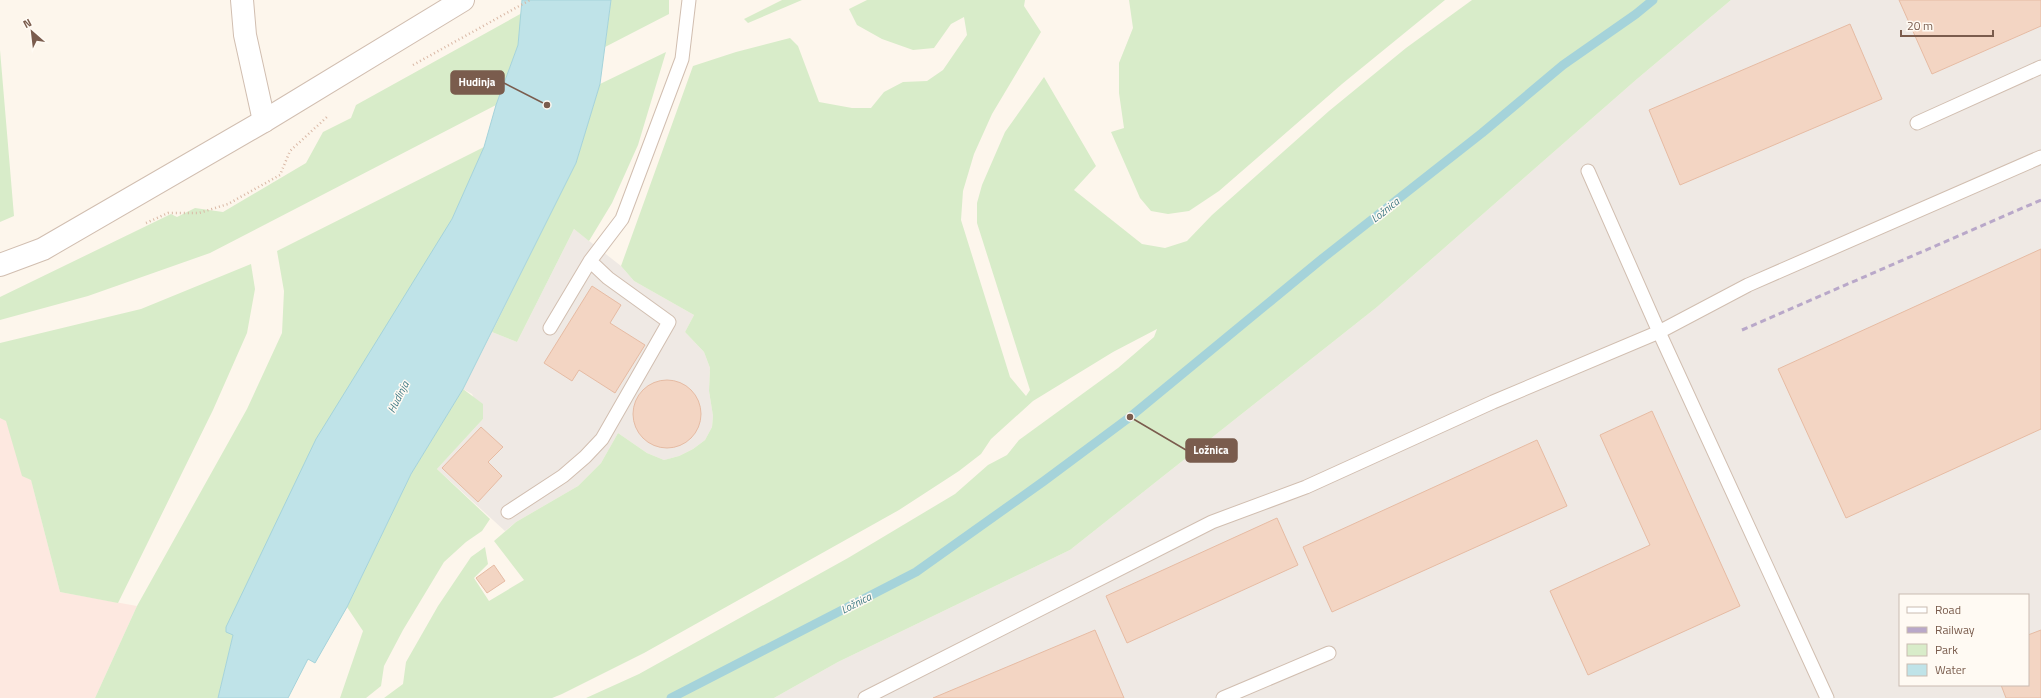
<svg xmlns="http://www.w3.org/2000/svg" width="2041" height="698" font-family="'Titillium Web',sans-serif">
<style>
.commercial{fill:#fde8e0}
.industrial{fill:#efe9e4;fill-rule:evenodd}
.green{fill:#d8ecc9}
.water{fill:#bfe3e8;stroke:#a5d3da}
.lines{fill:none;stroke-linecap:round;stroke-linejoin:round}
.stream{stroke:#a5d3da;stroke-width:9}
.building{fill:#f3d5c3;stroke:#e6bba3}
.service-casing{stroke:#d1beb0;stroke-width:15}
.minor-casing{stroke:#d1beb0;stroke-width:24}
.tertiary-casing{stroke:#d1beb0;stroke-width:24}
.path{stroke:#d9b8a5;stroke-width:2.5;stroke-dasharray:1 3;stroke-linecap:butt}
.service{stroke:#fff;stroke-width:13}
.minor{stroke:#fff;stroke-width:22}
.tertiary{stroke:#fff;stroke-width:22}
.rail{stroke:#b9a8c9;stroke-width:3;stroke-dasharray:6 4;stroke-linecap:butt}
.labels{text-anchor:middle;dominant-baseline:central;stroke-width:3;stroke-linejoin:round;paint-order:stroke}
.water-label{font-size:11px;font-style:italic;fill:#437c86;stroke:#fffaf3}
.leader{fill:none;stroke:#7a5c4d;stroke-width:1.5}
.callout-dot{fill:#7a5c4d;stroke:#fffaf3;stroke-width:1.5}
.callout{fill:#7a5c4d;stroke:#7a5c4d;stroke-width:1.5}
.callout-label{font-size:11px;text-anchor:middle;font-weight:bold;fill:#fff}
</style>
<rect width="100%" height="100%" fill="#fdf6ec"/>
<path class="commercial" d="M0,359L60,592L137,606L95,698H0Z"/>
<path class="industrial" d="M1731,0H2041V698H774L838,662L1070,550L1377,307L1637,79ZM1900,595H2028V685H1900Z
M574,229L621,266L634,281L694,315L685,332L704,352L710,368L709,391L713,416L712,427L705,440L693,449L679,456L664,460L647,453L618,433L601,463L578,486L516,522L505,531L437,469L483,419L472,394L463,389L492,332L517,342Z"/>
<path class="green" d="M611,0H669V14L605,47Z
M782,0H802L748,23L744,19Z
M867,0H1025L1024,6L1041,32L992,114L974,154L963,191L961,220L1010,377L1026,396L1030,390L977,223V203L982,185L1005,132L1044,77L1096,166L1074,190L1142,244L1165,248L1187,241L1212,215L1329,111L1406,48L1472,0H1731L1637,79L1377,307L1070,550L838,662L774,698H586L639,674L848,558L955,494L988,465L1007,455L1019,440L1118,368L1154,337L1157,329L1113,352L1033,401L991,439L981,454L959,471L899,510L644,653L562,694L552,698H384L403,684L406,662L438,606L471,557L485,547L488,564L474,578L489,601L524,580L494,541L516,522L578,486L601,463L618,433L647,453L664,460L679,456L693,449L705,440L712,427L713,416L709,391L710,368L704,352L685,332L694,315L634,281L621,266L693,66L736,52L790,38L798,46L819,102L852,108H871L884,92L903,82L927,81L943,70L967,35L964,17L951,24L934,48L913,50L882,39L857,25L849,9Z
M1129,0H1445L1342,84L1219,191L1189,211L1168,214L1151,211L1140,198L1111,132L1124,128L1119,93V63L1133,28Z
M522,13L518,45L496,105L210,253L88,296L0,320V297L171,214L177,217L195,208L223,212L306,163L323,132L351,118L356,105Z
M0,50L14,216L0,222Z
M666,52L638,145L612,203L589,241L574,229L517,342L492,332L576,163L600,84Z
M484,147L452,219L233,635L218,698H95L137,606L247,409L282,333L284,291L277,251Z
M251,264L255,289L247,333L213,410L118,603L60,592L31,480L22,476L6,421L0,418V343L141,309Z
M463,389L483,404V419L437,469L490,519L482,531L466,542L444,562L403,630L384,666L381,686L366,698H340L363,631L347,607L411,474Z"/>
<path class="water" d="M522,0H611L600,84L576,163L463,389L411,474L347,607L315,663L308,659L288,698H218L233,635L226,632V627L316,439L452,219L484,147L496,105L518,45Z"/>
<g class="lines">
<path class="stream" d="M671,698L916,572L1044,481L1130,417L1323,258L1482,133L1563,65L1636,14L1653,0"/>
</g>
<path class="building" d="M1899,0H2041V26L1932,74Z
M1850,24L1882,99L1680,185L1649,110Z
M2041,249V429L1846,518L1778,369Z
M592,286L621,305L610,323L645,345L615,393L579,370L572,381L544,363Z
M633 414a34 34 0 1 1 68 0a34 34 0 1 1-68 0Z
M1652,411L1740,606L1588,675L1550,591L1650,545L1600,435Z
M481,427L503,447L488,462L502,476L478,502L442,468Z
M1537,440L1567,506L1332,612L1303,547Z
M1277,518L1298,565L1127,643L1106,596Z
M494,565L505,581L487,593L476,578Z
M1095,630L1124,698H933Z
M2041,630V698H2006L2001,685H2028V635Z"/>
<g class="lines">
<g class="service-casing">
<path id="service" d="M1917,123L2041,67
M1588,171L1659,332L1827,698
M550,328L590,261L622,219L682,59L689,0
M508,512L563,476L585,457L602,439L669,322L608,278L590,261
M865,698L1212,522L1306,487L1493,402L1659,332L1748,285L2041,157
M1223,698L1329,653"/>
</g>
<g class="minor-casing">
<path id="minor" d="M242,0L245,35L264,121"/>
</g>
<g class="tertiary-casing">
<path id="tertiary" d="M0,265L43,249L264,121L463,0"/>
</g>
<path class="path" d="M413,65L530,0
M146,223L168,213H199L228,204L280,175L290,151L328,116"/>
<use href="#service" class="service"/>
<use href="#minor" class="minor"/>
<use href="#tertiary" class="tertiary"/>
<path class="rail" d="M1742,330L2041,200"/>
</g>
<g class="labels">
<g class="water-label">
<text transform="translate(1385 210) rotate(-38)">Ložnica</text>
<text transform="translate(398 397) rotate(-63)">Hudinja</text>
<text transform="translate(856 603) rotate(-27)">Ložnica</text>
</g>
</g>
<path class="leader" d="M547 105L504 83M1130 417L1186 450"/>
<g class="callout-dot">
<circle cx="547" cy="105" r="4"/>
<circle cx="1130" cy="417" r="4"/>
</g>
<g class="callout">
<rect x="451" y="71" width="53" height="23" rx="4"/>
<rect x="1186" y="439" width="51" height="23" rx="4"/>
</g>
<g class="callout-label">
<text x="477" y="86">Hudinja</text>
<text x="1211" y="454">Ložnica</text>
</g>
<rect x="1899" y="594" width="130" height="92" fill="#fffaf3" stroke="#cabbb1"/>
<rect x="1907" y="607" width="20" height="6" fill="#ffffff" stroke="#cabbb1"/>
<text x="1935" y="614" font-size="12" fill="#7a5c4d">Road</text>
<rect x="1907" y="627" width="20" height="6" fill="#b9a8c9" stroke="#cabbb1"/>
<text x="1935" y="634" font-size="12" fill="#7a5c4d">Railway</text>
<rect x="1907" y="644" width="20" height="12" fill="#d8ecc9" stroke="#cabbb1"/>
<text x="1935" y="654" font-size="12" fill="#7a5c4d">Park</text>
<rect x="1907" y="664" width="20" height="12" fill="#bfe3e8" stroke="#cabbb1"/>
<text x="1935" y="674" font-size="12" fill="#7a5c4d">Water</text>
<g transform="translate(32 32) rotate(332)" stroke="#fffaf3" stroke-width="3" paint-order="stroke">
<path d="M0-3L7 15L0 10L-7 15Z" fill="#7a5c4d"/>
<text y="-6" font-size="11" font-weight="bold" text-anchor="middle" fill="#7a5c4d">N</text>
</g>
<path d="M1901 30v6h92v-6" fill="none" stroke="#7a5c4d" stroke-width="2"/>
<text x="1907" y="30" font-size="12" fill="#7a5c4d" stroke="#fffaf3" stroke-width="3" paint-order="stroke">20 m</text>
</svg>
